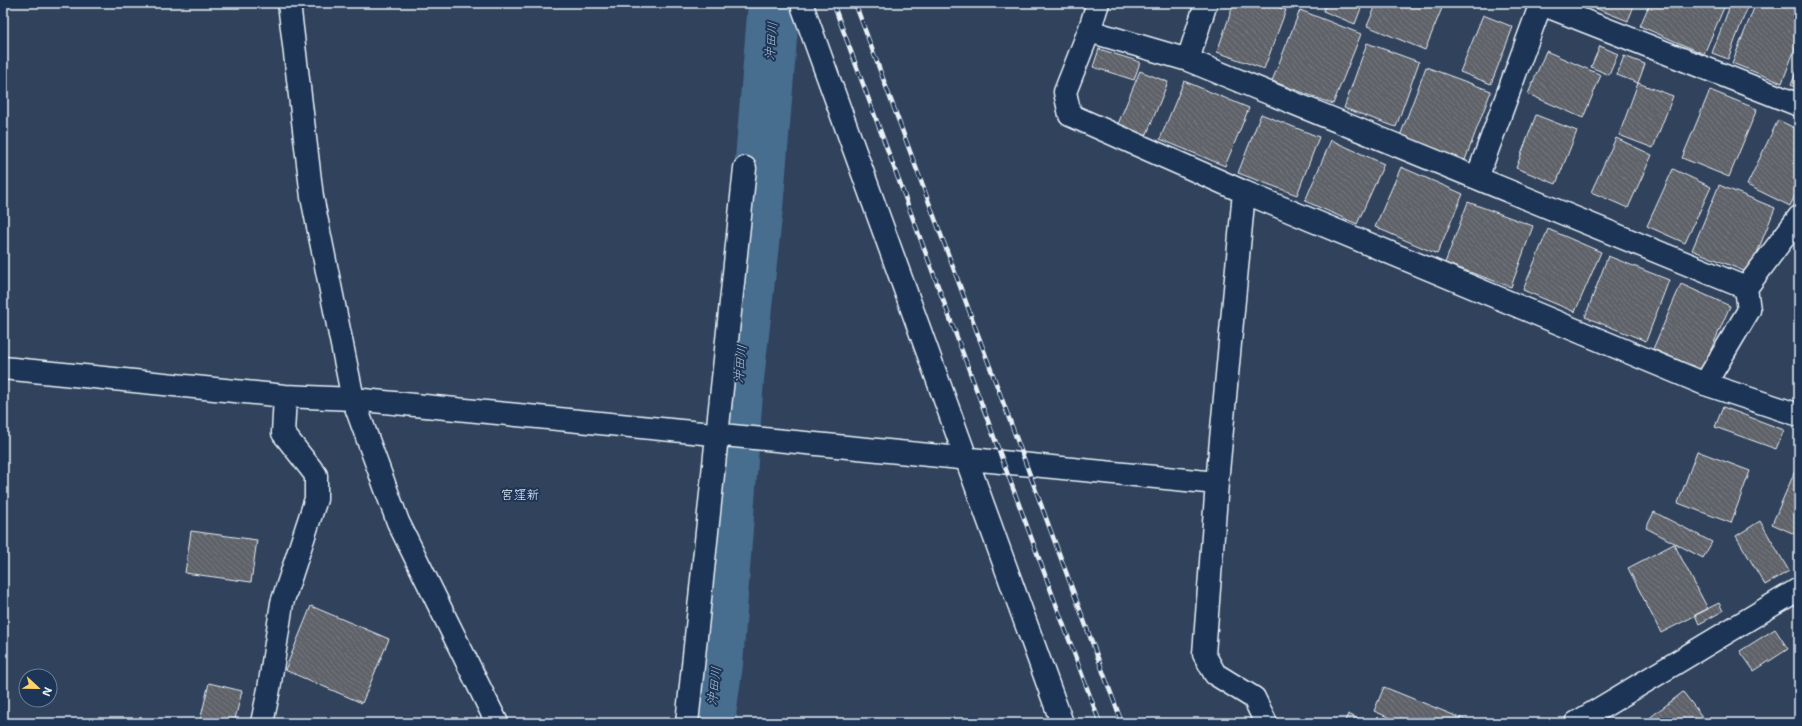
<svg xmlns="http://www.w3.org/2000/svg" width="1802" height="726" font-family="'Shantell Sans','Klee One',sans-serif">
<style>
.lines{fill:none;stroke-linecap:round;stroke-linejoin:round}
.river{stroke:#476d8f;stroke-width:52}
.building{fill:url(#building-back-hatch);stroke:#e8f1f8}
.minor-casing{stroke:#e8f1f8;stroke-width:25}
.tertiary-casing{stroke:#e8f1f8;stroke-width:25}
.minor{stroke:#1d3557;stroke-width:22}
.tertiary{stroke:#1d3557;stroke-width:22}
.rail-casing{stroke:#e8f1f8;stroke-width:4.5}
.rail{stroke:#1d3557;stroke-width:3;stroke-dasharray:9;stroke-linecap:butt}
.labels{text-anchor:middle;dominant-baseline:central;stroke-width:4;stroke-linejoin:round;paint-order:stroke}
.water-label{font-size:13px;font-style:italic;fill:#b0c3d3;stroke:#1d3557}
.neighbourhood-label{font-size:13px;fill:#e8f1f8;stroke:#1d3557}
</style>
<defs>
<pattern id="building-back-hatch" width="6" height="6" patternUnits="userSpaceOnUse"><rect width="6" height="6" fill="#5f6269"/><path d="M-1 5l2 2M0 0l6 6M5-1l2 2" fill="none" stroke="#76797f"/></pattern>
</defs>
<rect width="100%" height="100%" fill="#31425c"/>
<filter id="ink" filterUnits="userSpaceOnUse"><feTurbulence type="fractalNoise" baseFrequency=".025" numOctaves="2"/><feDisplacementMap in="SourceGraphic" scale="8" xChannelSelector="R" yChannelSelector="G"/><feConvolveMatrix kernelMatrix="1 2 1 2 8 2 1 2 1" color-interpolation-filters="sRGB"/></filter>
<g filter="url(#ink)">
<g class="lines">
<path class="river" d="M712,723L709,721L717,664L738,379L757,208L774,3"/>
</g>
<path class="building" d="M1234,3H1266L1286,10L1264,69L1217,52Z
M1326,3H1363L1355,24L1323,11Z
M1377,3H1444L1425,50L1367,26Z
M1591,3H1635L1628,21L1590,6Z
M1650,3H1726L1704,54L1640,26Z
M1731,3H1749L1728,59L1712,53Z
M1756,3H1786L1799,8V38L1782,83L1732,63Z
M1300,10L1361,34L1333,104L1272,81Z
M1483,15L1513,27L1491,84L1460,72Z
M1367,43L1419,62L1396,127L1344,108Z
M1600,46L1618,54L1609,75L1591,67Z
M1099,49L1140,62L1134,80L1093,67Z
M1546,51L1601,75L1583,118L1528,94Z
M1624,56L1645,64L1638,83L1617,75Z
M1799,65V89L1791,85Z
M1426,67L1491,91L1465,160L1400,136Z
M1140,71L1168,82L1146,136L1118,124Z
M1184,81L1249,108L1225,166L1160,139Z
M1638,83L1673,96L1653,148L1619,135Z
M1710,90L1757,109L1729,177L1682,158Z
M1261,114L1319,137L1297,195L1238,173Z
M1536,115L1577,131L1556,184L1516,168Z
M1778,120L1799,130V187L1790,206L1747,185Z
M1616,138L1652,155L1628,208L1591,192Z
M1331,140L1384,164L1357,224L1305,201Z
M1401,167L1463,194L1437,254L1375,227Z
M1673,169L1711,187L1685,243L1647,226Z
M1719,185L1775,208L1749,273L1692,250Z
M1468,202L1533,226L1511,287L1445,263Z
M1548,229L1601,252L1575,312L1523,290Z
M1608,256L1669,280L1646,341L1585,317Z
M1681,284L1730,306L1702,370L1653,349Z
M1799,306V318L1795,317Z
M1723,407L1784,430L1776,449L1715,427Z
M1697,451L1750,471L1731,523L1678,503Z
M1799,462V536L1772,524Z
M1654,512L1712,542L1703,558L1646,528Z
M1760,521L1789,571L1765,585L1736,536Z
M191,531L257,540L251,582L185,573Z
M1674,544L1708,609L1661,633L1628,568Z
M1719,603L1723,611L1699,624L1695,615Z
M311,606L389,639L362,703L285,670Z
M1775,629L1788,649L1754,671L1740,651Z
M209,683L242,691L234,723H206L200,721Z
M1384,687L1473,723H1402L1374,711Z
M1683,692L1707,723H1643Z
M1348,714L1368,723H1344Z"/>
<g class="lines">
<g class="minor-casing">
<path id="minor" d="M1539,3L1799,105
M803,8L1062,723
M1089,31L1098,3
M1188,60L1206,3
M1477,178L1541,3
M1244,192L1705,384
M1799,217L1746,288L1749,310L1705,384L1799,415
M3,368L285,396L353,399L1217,483
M262,723L269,689L282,603L316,499V475L283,433L285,396
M687,723L745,168
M1266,723L1254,698L1215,674L1204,654L1217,483L1244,192L1070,115L1065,92L1089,31L1188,60L1746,288"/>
</g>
<g class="tertiary-casing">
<path id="tertiary" d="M289,3L312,197L353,399L398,522L497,723
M1576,723L1799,589"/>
</g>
<use href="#minor" class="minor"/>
<use href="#tertiary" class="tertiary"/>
<g class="rail-casing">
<path id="rail" d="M833,3L1100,723
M855,3L1122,723"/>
</g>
<use href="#rail" class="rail"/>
</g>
</g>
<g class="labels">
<g class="water-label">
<text transform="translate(771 41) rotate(-85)">沖田川</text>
<text transform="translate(740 364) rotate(-84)">沖田川</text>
<text transform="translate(714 686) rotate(-83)">沖田川</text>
</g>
<g class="neighbourhood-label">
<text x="520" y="494">宮窪新</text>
</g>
</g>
<rect width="1802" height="726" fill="none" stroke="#1d3557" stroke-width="16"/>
<rect x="8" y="8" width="1786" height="710" fill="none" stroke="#e8f1f8" stroke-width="1.5" filter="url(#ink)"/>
<g transform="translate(38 688) rotate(112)"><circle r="19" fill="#1d3557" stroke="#6e8097"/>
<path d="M0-3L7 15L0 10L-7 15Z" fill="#ffd166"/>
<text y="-6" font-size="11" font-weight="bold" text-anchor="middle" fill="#e8f1f8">N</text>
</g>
</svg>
